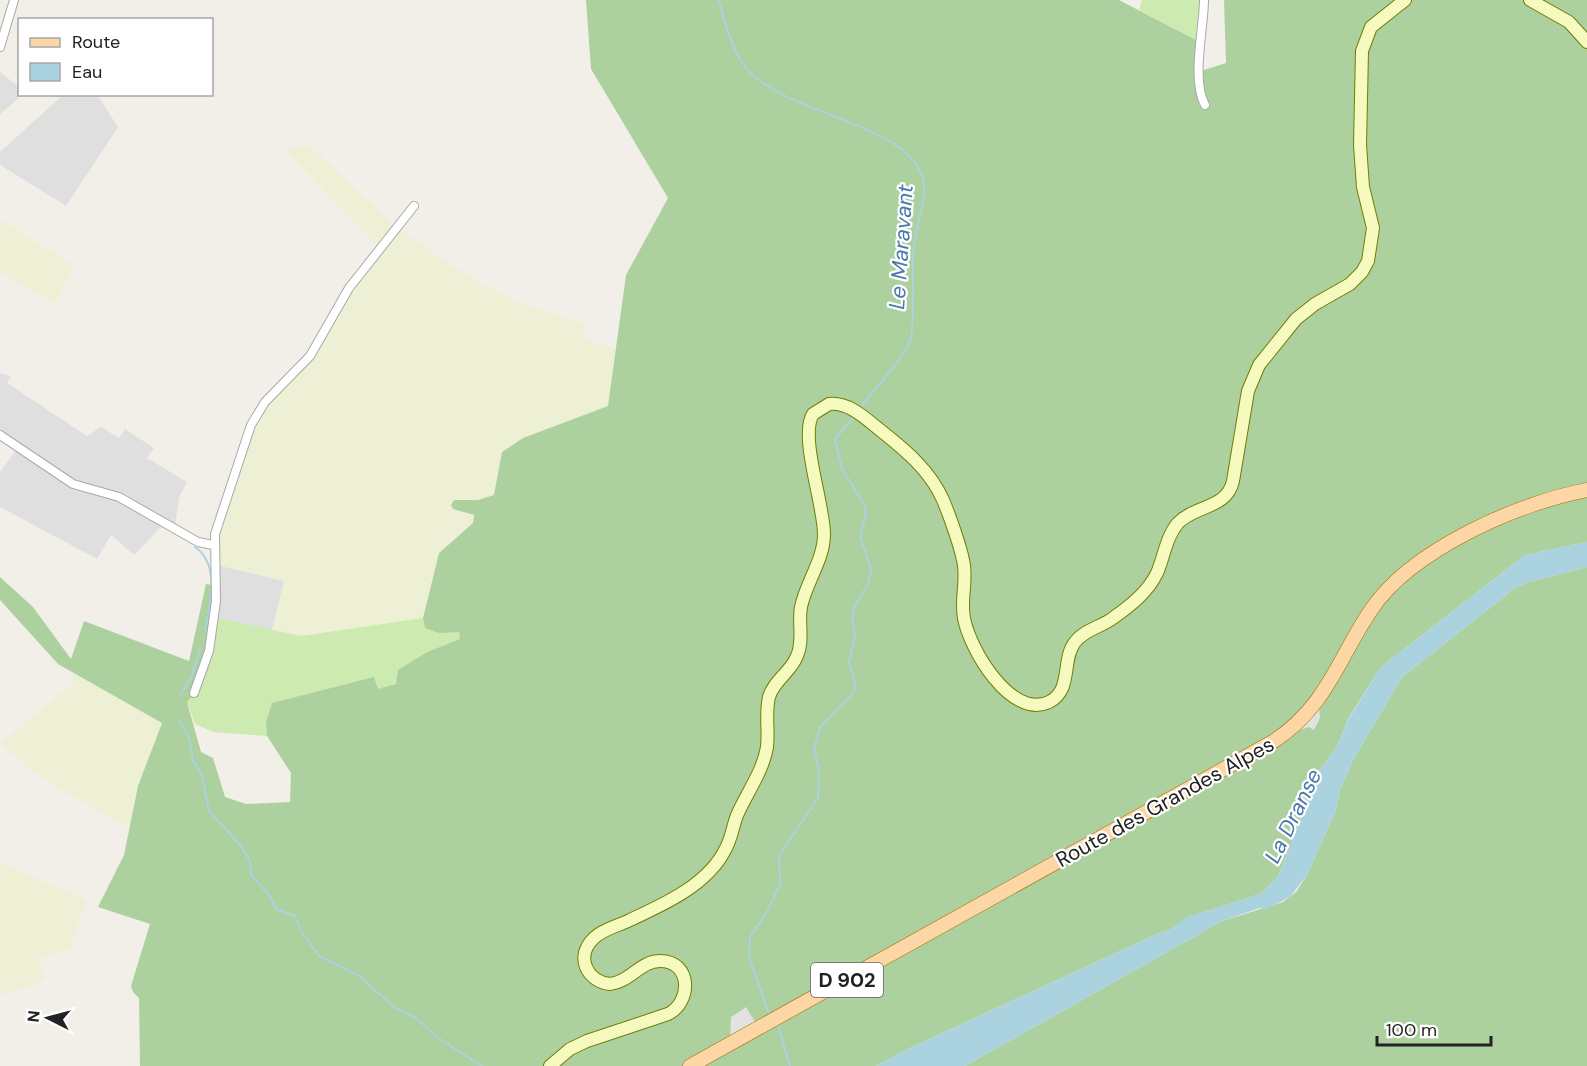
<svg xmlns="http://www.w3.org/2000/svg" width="1587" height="1066" font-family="'DM Sans',sans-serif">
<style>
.residential{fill:#e0dfdf}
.farmland{fill:#eef0d5}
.grass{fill:#cdebb0}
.forest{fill:#add19e}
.parking{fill:#e2e2e2}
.water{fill:#aad3df}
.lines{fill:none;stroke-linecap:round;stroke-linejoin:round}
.stream{stroke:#aad3df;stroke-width:2}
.street-casing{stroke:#a9a9a9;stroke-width:10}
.secondary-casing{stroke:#707d05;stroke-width:14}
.primary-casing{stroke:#a06b00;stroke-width:15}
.street{stroke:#fff;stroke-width:8}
.secondary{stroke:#f7fabf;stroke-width:12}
.primary{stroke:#fcd6a4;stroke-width:14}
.labels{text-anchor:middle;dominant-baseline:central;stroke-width:4.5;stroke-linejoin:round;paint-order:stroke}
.shield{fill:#fff;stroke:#646464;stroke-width:1.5}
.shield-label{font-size:20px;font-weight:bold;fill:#222}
.street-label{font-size:21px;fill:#222;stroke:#fff}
.water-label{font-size:22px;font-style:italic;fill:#4a7aab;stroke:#fff}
</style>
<rect width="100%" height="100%" fill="#f2efe9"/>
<path class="residential" d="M0,72L19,87L18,99L0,114Z
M63,95H97L118,127L66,206L0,165V152Z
M0,373L11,376L7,383L87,436L101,427L119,438L125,429L154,448L147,458L187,482L179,498L175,528L165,523L134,555L111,535L97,559L0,507V472L18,447L0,435Z
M217,565L285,581L272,630L214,617Z"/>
<path class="farmland" d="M310,145L396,227L445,261L480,283L518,302L585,324L582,338L616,349L608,407L523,438L502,452L494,495L478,500L459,499L453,509L474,516L473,523L448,543L432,578L423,618L301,636L272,630L284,581L217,565L214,549L254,419L297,371L379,247L283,149Z
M0,219L73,265L55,304L0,272Z
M75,673L162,723L138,786L130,828L57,788L27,767L0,743L70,686Z
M0,863L87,900L70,948L39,959L46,979L0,996Z"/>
<path class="grass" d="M1142,0H1201L1196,40L1139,10Z
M214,617L301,636L423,618L425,628L459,632L460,639L427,652L396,684L378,690L374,678L266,722L267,736L213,732L195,724L187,702Z"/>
<path class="forest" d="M586,0H1119L1196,40L1198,72L1226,63L1224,0H1587V542L1525,555L1381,667L1348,719L1337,747L1319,771L1278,877L1260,894L1188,917L1170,930L1157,934L912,1047L876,1066H140L139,998L133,992L131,986L150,924L98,907L124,855L138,786L162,723L58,664L0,600V577L33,607L71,659L84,621L189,661L206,584L218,586L214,617L192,696L187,702L201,752L213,758L225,797L246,804L290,802L291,773L267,736L266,722L272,703L374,677L378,689L396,684L398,670L427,652L460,639L459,632L439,633L425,628L423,618L439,553L473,523L474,515L453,509L451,505L454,500H478L494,495L502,452L523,438L608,406L626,275L668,198L591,69Z
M1587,567V1066H965L1222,921L1283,902L1296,892L1307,875L1336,810L1340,790L1352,762L1401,678L1515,588L1529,582Z"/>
<path class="parking" d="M1319,708L1320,718L1314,730L1309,727L1296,731Z
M746,1007L755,1022L730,1039L731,1017Z"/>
<path class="water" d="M1587,542V567L1529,582L1515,588L1401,678L1352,762L1340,790L1336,810L1307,875L1290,897L1264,910L1260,908L1222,921L965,1066H876L912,1047L1157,934L1170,930L1187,917L1260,894L1278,877L1319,771L1337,747L1348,720L1381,667L1525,555Z"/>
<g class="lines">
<path class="stream" d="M719,0C724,21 731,46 743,64C781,117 914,121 924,183C927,201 913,235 913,255C912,270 915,331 910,341C900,363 876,387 861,407
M195,547C221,565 210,605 205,632
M180,696L192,676L200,648
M179,721L189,737L193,760L202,775L209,811L241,846L250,861L251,875L269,895L276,909L295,916L301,931L319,956L358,975L394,1007L415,1017L437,1037L482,1066
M769,1014L749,957L750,937L767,912L780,884L779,856L818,798L819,770L814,748L821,726L854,692L855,683L849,663L855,635L852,617L854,607L868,584L871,570L860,535L866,515L864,504L842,469L835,439L853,418
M777,1023L790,1066"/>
<g class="street-casing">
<path id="street" d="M1204,0C1204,28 1191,79 1205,105
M0,47L14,0
M0,435L73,484L119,497L198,542L213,545
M194,693L209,651L216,601L215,534L251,425L265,402L310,356L349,288L414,206"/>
</g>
<g class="secondary-casing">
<path id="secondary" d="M1530,0L1569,22L1587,42
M550,1066L570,1049L587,1041L668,1014C692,1002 692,961 660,961C640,961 630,982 610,984C586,981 575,956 594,938C603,929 618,926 630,920C665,904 709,884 726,848C732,837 733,824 738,813C748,791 763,771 767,747C769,730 765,714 769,697C774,680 791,672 797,656C804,641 798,623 801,607C806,582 824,560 824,534C824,504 799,436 813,414L829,404C849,402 865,418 880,430C904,449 930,470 943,500C949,514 960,545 963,560C968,579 960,599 964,618C969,648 1011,720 1049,702C1073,690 1061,660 1075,642C1084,630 1101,627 1113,618C1130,606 1148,592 1157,573C1164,557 1166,537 1178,523C1195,505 1227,509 1233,481L1248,391L1259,365L1296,319L1315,304L1350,284L1362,272L1368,261L1373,228L1363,187L1360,145L1362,51L1371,27L1405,0"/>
</g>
<g class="primary-casing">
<path id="primary" d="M690,1066L1274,741C1327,706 1338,659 1371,610C1411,550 1518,503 1587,490"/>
</g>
<use href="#street" class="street"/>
<use href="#secondary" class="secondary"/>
<use href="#primary" class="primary"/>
</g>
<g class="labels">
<rect class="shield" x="811" y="963" width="72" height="34" rx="4.5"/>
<g class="shield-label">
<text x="847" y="980">D 902</text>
</g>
<g class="street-label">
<text transform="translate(1165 802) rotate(-29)">Route des Grandes Alpes</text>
</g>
<g class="water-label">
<text transform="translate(901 247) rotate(-86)">Le Maravant</text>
<text transform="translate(1293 816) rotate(-64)">La Dranse</text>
</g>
</g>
<rect x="18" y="18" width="195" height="78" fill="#ffffff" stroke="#a7a7a7" stroke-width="1.5"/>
<rect x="30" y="38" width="30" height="9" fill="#fcd6a4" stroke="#a7a7a7" stroke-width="1.5"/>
<text x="72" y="48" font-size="18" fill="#222222">Route</text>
<rect x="30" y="63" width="30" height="18" fill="#aad3df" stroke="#a7a7a7" stroke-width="1.5"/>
<text x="72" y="78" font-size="18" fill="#222222">Eau</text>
<g transform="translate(48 1018) rotate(276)" stroke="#ffffff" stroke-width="4.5" paint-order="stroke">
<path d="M0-4.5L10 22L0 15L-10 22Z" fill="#222222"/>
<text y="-9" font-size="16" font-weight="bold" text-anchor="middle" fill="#222222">N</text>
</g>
<path d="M1377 1036v9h114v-9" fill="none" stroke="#222222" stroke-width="3"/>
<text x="1386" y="1036" font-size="18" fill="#222222" stroke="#ffffff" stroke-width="4.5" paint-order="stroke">100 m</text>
</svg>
